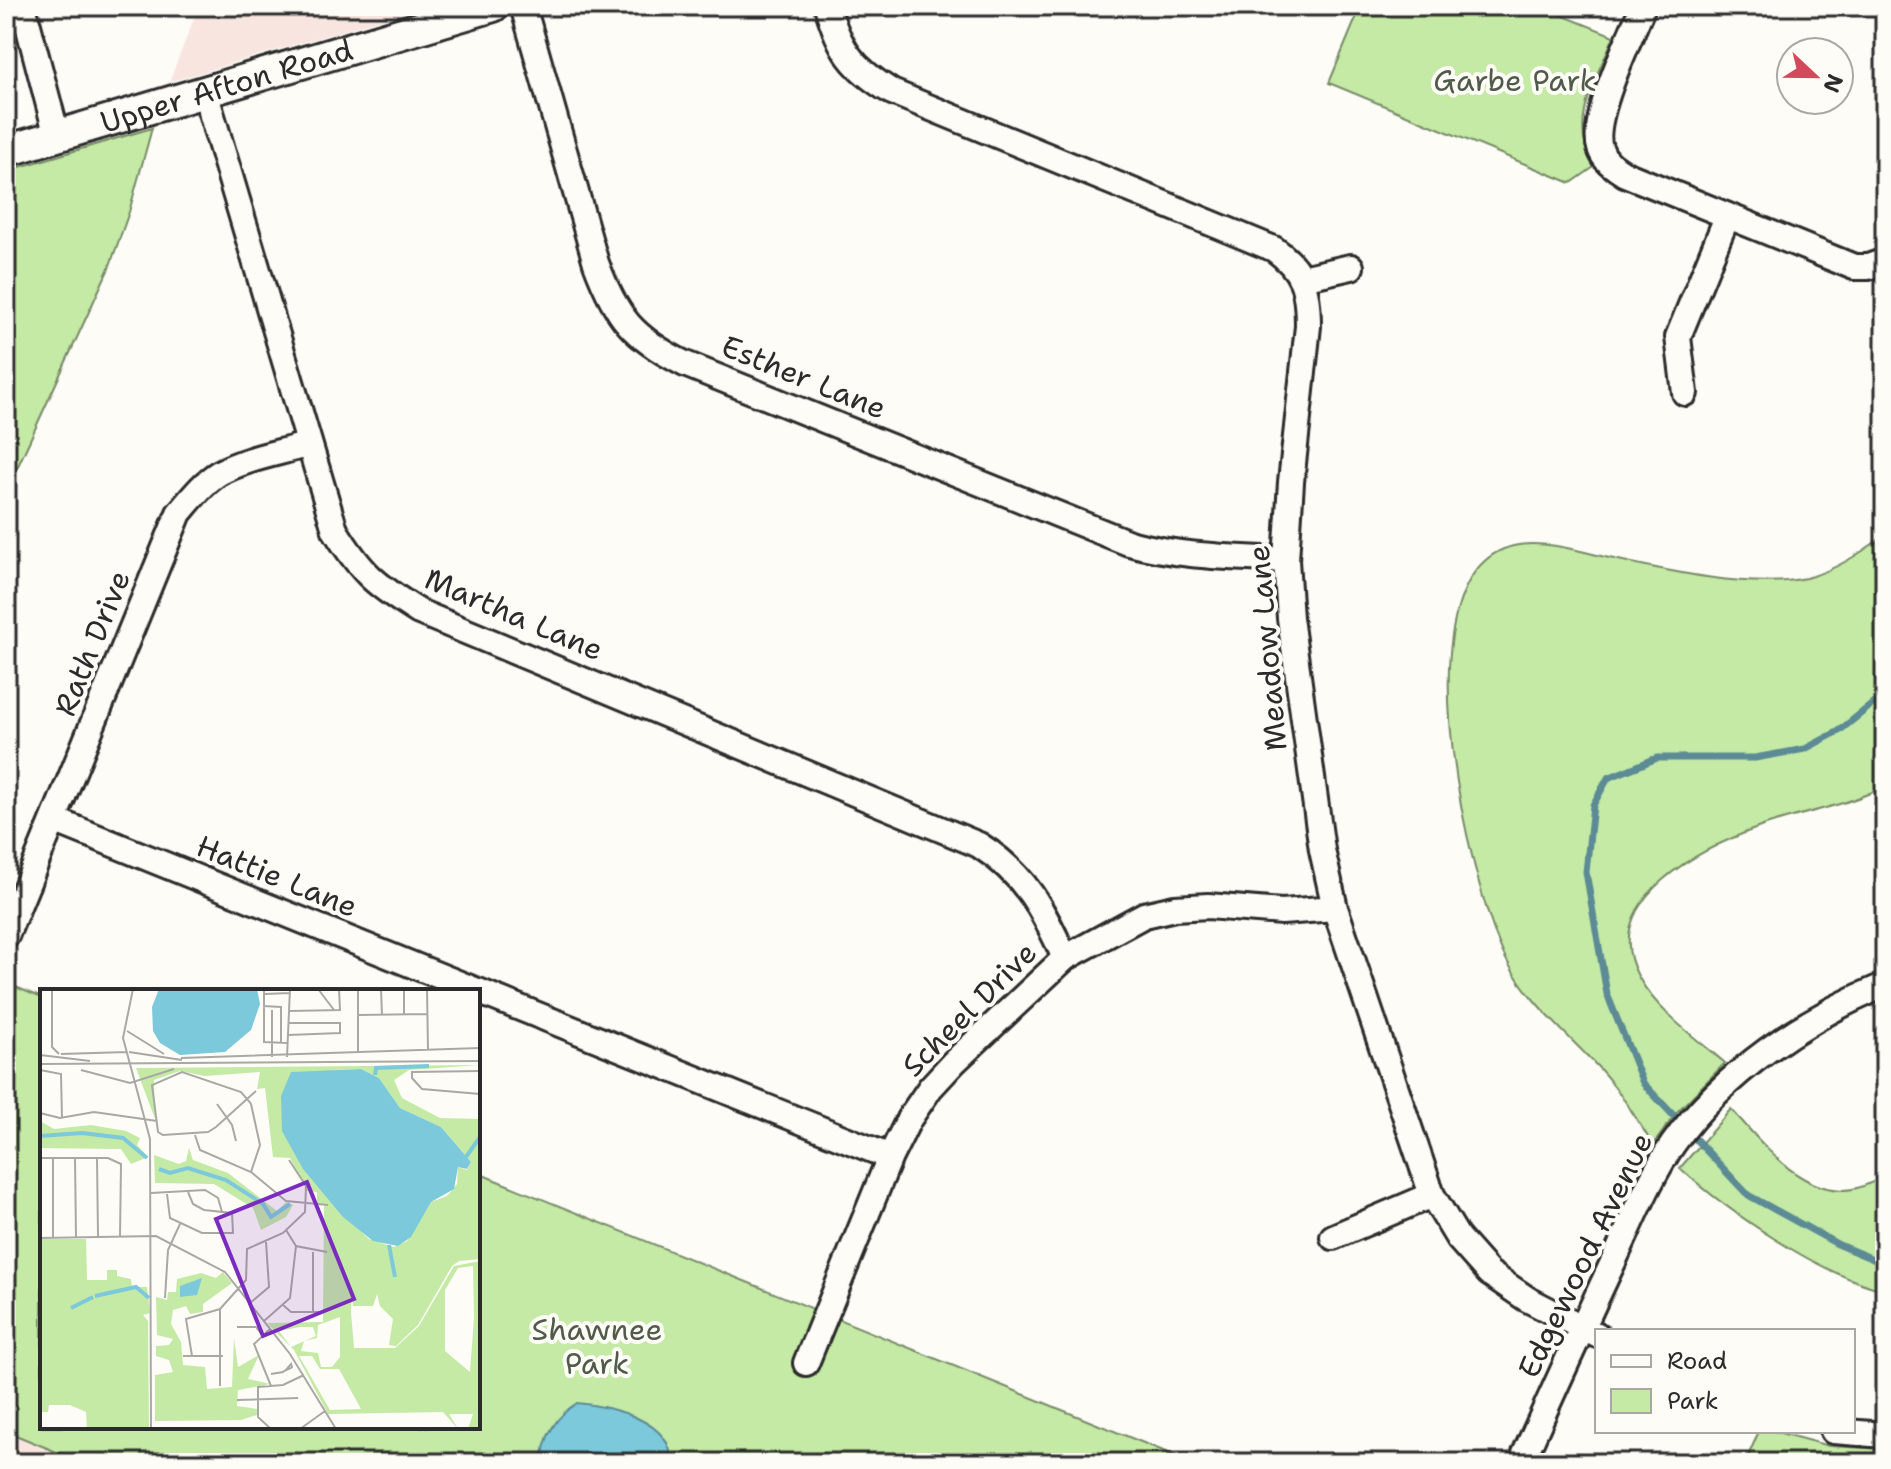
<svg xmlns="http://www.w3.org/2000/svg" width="1891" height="1469" font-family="'Shantell Sans',sans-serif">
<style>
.built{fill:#f8e5e0}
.green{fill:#c4eaa5;stroke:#788a68;stroke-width:2}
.water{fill:#7dc9dc;stroke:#5c8a95;stroke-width:2}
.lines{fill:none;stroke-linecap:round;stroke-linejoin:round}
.stream{stroke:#5c8a95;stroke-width:7}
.minor-casing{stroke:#2b2b2b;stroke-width:30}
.tertiary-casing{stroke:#2b2b2b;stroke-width:36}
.minor{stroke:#fdfcf7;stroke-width:24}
.tertiary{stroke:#fdfcf7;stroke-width:30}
.labels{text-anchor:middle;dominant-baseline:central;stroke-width:8;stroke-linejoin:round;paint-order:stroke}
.park-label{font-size:30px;fill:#515b4a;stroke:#fdfcf7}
.street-label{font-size:30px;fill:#2b2b2b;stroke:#fdfcf7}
.inset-river{fill:none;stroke:#7dc9dc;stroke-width:4}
.inset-road{fill:none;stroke:#a9a8a5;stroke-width:2}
.view{fill:#7b2cbf;fill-opacity:0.15;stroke:#7b2cbf;stroke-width:4}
.inset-edge{fill:none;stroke:#2b2b2b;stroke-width:4}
</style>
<rect width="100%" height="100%" fill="#fdfcf7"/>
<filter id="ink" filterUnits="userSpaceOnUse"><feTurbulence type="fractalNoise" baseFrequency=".0125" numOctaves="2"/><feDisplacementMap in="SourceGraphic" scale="16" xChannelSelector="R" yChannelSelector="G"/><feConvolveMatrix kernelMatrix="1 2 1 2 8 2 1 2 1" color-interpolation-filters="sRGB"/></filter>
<g filter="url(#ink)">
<path class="built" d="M199,6H426L169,82Z
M6,1431L83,1463H6Z"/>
<path class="green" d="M1361,6H1539L1614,36C1597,78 1567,123 1594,167L1571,183L1329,83Z
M152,128L129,212L109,268L6,492V171Z
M1885,535V786C1847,806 1803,812 1763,826C1704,847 1595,899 1639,978C1658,1012 1696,1038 1725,1063L1677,1112L1653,1145C1636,1118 1619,1089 1597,1066C1566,1033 1528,1001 1507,961C1469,888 1386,545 1531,544C1559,544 1587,553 1614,559C1667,571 1753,590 1806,578C1836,570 1861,553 1885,535Z
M6,983L42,998V1427H478V1173L1193,1463H83L6,1431Z
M1731,1109C1761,1141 1795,1190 1844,1190C1859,1190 1871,1182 1885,1177V1290C1823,1277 1727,1211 1680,1168Z
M1759,1431H1773L1829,1446L1885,1449V1463H1745Z"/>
<path class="water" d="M577,1403C609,1406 674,1420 671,1463H543C542,1438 557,1415 577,1403Z"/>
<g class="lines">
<path class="stream" d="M1885,694L1839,731L1805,749L1755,758H1657L1608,778L1593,805L1586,872L1607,994L1643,1083L1748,1195L1839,1245L1885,1264"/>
<g class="minor-casing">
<path id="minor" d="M23,6L57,136
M523,6L596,263C616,317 633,338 685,364L1129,543C1181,557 1233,557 1286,560
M827,6C840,50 852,68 892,92L1274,249C1304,270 1308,290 1308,326L1291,482L1286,560L1290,618L1322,850L1335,908L1432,1195L1458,1238L1489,1273L1527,1299L1597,1335
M1643,6C1631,36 1590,119 1600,148C1604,161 1614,167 1625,174L1854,267H1868L1885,261
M205,92L335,530C362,574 376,585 419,612L979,845C1026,875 1042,908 1065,958
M1302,278L1351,267
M1685,393L1678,337L1727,217
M54,820L477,991
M6,936L179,513C191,499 203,483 219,473C246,458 280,453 309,444
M478,991L890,1157
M1333,1237L1432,1195
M806,1363L890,1157L909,1119L930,1088L954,1062L1065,958L1144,915L1175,908L1208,906L1282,912L1335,908
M1833,1431L1885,1435
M1521,1463C1552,1394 1583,1326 1615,1258C1633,1220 1649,1179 1673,1144C1724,1072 1805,1018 1885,985"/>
</g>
<g class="tertiary-casing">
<g id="tertiary">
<path id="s1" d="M6,151L493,6"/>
</g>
</g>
<use href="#minor" class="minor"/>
<use href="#tertiary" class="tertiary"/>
</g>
</g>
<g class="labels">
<g class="park-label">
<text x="1515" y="80">Garbe Park</text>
<text x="597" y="1329">Shawnee<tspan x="597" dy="34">Park</tspan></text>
</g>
<g class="street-label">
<text stroke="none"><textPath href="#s1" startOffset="230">Upper Afton Road</textPath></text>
<text transform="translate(804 377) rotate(22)">Esther Lane</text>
<text transform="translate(514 614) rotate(23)">Martha Lane</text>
<text transform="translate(92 643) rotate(-68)">Rath Drive</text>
<text transform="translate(1267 648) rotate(-95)">Meadow Lane</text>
<text transform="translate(277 876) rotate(22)">Hattie Lane</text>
<text transform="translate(969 1009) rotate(-45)">Scheel Drive</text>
<text transform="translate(1585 1255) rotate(-64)">Edgewood Avenue</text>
</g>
</g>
<g transform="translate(40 989)">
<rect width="440" height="440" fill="#fdfcf7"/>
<path d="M440,76L369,81L354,91L362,109L400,129L440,130V270L419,272L412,277L378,336L356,357L349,356L353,330L340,317L337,305L333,317H313L312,305L311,323L314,359H355L379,337L414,277L440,272V440H428L433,425H409L418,440L403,423L288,425L254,361L227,334L283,333L284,216L277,215V203L267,202L250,169L233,168L225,99L217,100L220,83L165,87L140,82L114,91L115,130L96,79ZM321,80L339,89L360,119L401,138L431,173L427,181L418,178L417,195L407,207L391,213L367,252L354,258L329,250L292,214L293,81ZM433,277L434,329L430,383L405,362V301L418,279ZM300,328V368L292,378H281L278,364L261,362L264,352L277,349L278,336ZM260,338H273L276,347L251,358L239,342ZM259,367H272L280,380H299L321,420L290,421ZM0,132L14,140L51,136L86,142L100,149L97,156L108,168L91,175L81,160L0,159ZM149,159L153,171L188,184L237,222L246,213L253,216L246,228L221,241L213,219L174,195L115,194L114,166L139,175L146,172ZM0,250H46L47,291H67V281H77V287L91,290L92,298H107L110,324L103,326L108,332L109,440H47L46,423L30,416H9L8,423H0ZM183,283L192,294L163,315V323L150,325L146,317L133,321L131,335L141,353L143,376L165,378L167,400L192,398L194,349L198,378L219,366L208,390L230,395L198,401L197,417L217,420V426L201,431L115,432V386L133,383L129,371L116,367V357L129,356L133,350L117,346L116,308L127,311L128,303H136L137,290L161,284L176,289Z" fill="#c4eaa5" fill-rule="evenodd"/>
<path d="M119,0H217L220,15L211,41L185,63L140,66L120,54L113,42L112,18ZM321,80L339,89L360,119L401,138L431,173L427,180L418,178L414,200L391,213L371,248L358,257L333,252L303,228L263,180L242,142L241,107L251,83ZM162,289L157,306L140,308V297Z" fill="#7dc9dc"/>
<path class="inset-river" d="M335,86L336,79L389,77M0,147L42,144L83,149L107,169M426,168L440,148M119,180L130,184L148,179L186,191L223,215L231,228L250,215M349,256L355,288M55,307L96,298L109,309M31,319L53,308"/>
<path class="inset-road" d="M12,0V58L19,65M93,0L83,49L110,150L111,440M224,0V53L247,54M278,0L294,21M318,0V63M341,0L342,26M387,0L388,61M225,5L250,4M223,17L241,18V54M232,21V68M250,22L300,21L299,0M318,26L388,25M364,26V0M87,42L124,65M248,46L300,44V34H249M89,63L142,71M21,65L87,63M0,66L50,72M247,68L250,0M141,69L440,59M0,75L440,72M0,81L21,85L22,129M41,81L90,94L134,80M440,82L372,83V89L382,100L440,105M177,115L192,136L196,152M0,124L20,129L54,123L117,132M155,146L160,161L211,183L246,212L288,216M0,169H68L81,175L80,247M35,169L36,248M57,169L58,247M13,170V249M211,183L220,156L211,115L207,110L201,103L142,83L112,96L118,143L123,146L168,143L176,138L207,110L216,102M111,204L165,201L178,209L182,223M127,205L130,229L162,244H193L192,224L164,221L153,215L148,203M246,241L256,257L287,263M0,249L116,247L185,283L250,365L296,440H402M273,263V323M125,309L128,261L140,235M210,314L229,298L226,253M243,316L251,323H284M224,332L250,309L256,257M197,338H216L222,346M230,340L214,355L231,397M143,367H183M152,367L146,330L180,320M231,385L243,383L244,382L251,379L252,378L251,375L245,382M180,397V320L206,291L207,260L243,244L265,223L266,197L249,171M197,411L258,409M231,440L218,428V398L243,396L264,386M260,440L285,422"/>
<path class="view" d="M267,193L314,310L223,347L176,230Z"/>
<rect width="440" height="440" class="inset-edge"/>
</g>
<rect width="1891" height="1469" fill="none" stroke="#fdfcf7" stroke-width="32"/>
<rect x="16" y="16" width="1859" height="1437" fill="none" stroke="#2b2b2b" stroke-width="3" filter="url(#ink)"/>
<rect x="1595" y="1329" width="260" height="104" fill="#fdfcf7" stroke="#a9a8a5" stroke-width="2"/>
<rect x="1611" y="1355" width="40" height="12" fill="#fdfcf7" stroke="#a9a8a5" stroke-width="2"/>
<text x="1667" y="1369" font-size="24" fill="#2b2b2b">Road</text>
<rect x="1611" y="1389" width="40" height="24" fill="#c4eaa5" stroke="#a9a8a5" stroke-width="2"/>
<text x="1667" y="1409" font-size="24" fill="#2b2b2b">Park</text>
<g transform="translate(1815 76) rotate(112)"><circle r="38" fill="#fdfcf7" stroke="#a9a8a5" stroke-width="2"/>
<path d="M0-6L14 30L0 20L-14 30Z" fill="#d1495b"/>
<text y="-12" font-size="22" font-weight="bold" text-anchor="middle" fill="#2b2b2b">N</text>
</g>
</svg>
